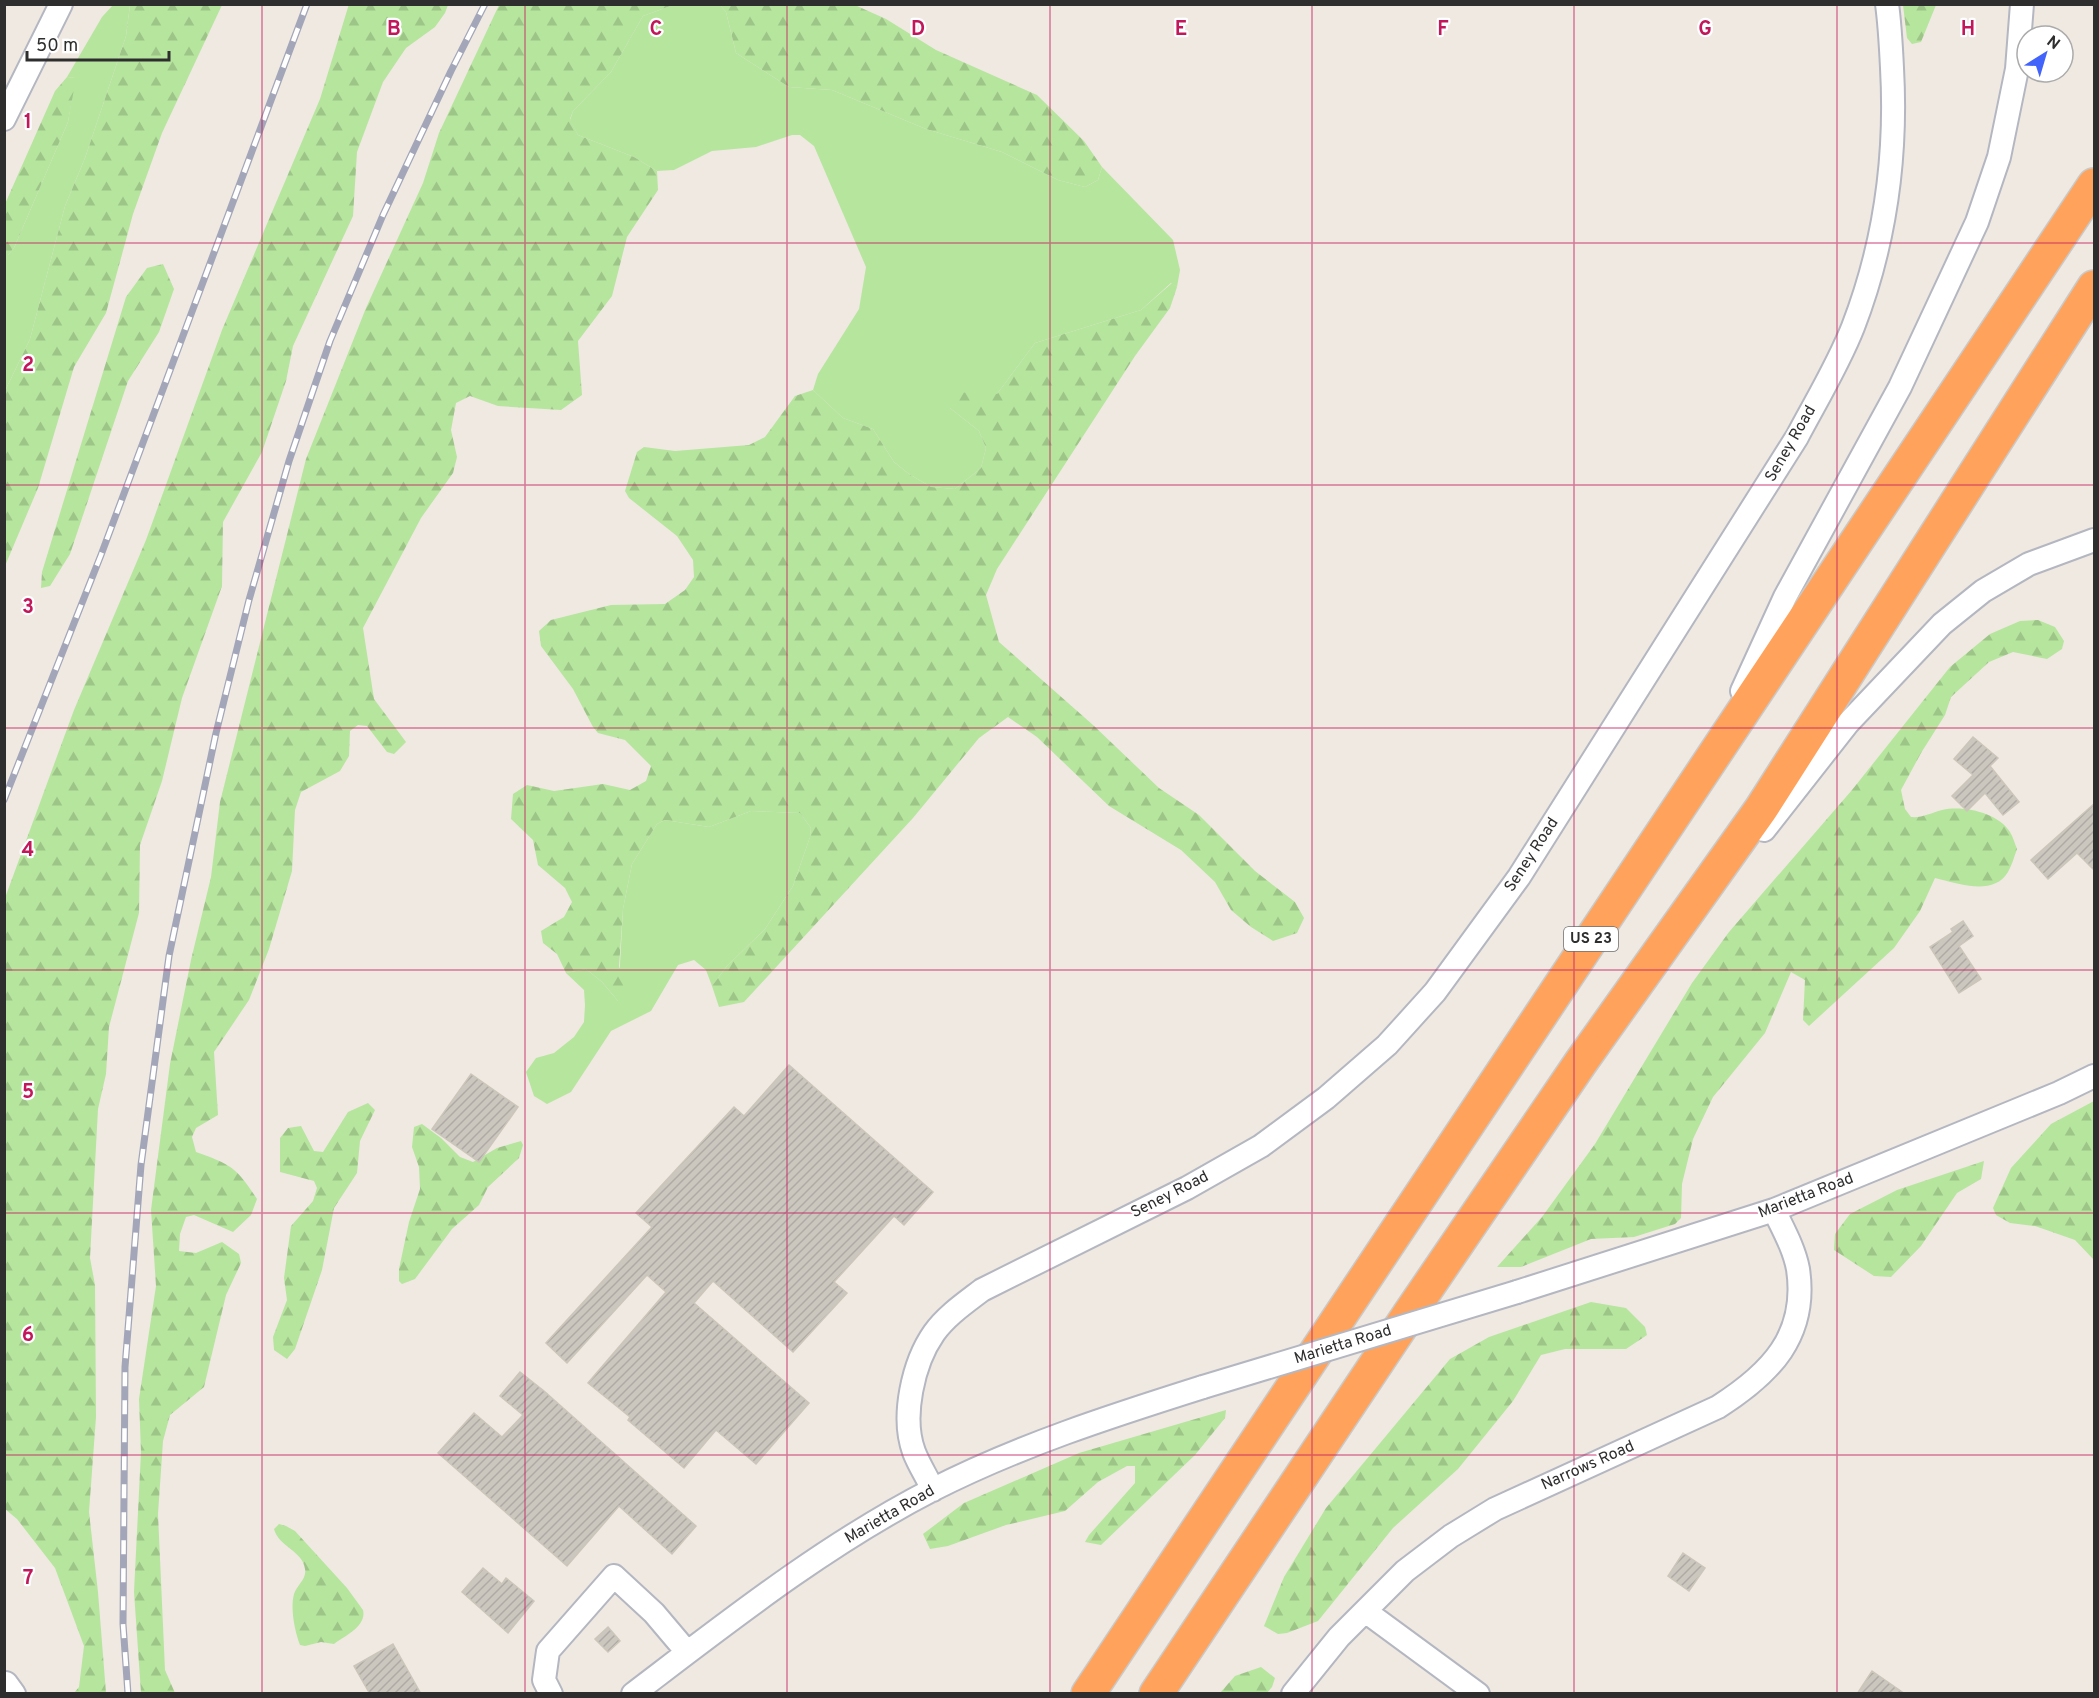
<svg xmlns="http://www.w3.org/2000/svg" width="2099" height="1698" font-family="Overpass,sans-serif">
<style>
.grass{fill:#b6e59e}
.forest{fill:url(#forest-firs)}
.building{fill:url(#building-hatch);stroke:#cbc5ba;stroke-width:1.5}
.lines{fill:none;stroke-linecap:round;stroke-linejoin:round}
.minor-casing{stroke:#b4b7c1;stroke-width:26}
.highway-casing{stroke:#c9c9c9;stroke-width:36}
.minor{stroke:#fff;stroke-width:22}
.highway{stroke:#ffa35c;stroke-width:33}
.rail-casing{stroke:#a3a6b8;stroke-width:7}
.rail{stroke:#fff;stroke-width:4.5;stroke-dasharray:14;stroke-linecap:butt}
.minor-bridge-casing{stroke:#b4b7c1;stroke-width:26;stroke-linecap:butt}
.minor-bridge{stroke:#fff;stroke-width:22}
.grid{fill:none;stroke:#c2185b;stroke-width:1.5;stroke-opacity:0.55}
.labels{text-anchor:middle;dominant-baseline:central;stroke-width:4.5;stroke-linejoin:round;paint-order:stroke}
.shield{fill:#fff;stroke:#6d6d6d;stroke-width:1.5}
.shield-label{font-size:15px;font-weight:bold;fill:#2e2e2e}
.street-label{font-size:16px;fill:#2e2e2e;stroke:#fff}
.grid-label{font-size:20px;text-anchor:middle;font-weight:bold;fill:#c2185b;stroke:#fff;stroke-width:4.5;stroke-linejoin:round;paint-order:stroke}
</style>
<defs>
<pattern id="forest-firs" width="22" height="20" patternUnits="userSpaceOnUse" patternTransform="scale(1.5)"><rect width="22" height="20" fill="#b6e59e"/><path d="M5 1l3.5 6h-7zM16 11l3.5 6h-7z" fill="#9dc588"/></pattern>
<pattern id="building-hatch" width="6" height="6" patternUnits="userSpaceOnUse" patternTransform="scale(1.5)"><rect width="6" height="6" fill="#cbc7bf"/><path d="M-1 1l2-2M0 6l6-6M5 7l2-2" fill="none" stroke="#afaba4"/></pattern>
</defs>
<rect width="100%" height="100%" fill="#efe9e1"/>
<path class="grass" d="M113,5H130L126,36L85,158L65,206L30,339L5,391V255H8L14,248L68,122L75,78L67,77L102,17Z
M673,5H720L726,12L736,53L789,87L832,90L926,129L1002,152L1058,180L1085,187L1098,180L1102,167L1173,240L1180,270L1177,287L1171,283L1141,310L1035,343L997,394L950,408L979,431L986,448L981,468L955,489L931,487L909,474L894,462L873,429L843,418L813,390L818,374L859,309L866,267L814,146L800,135H792L756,147L712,151L674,170L657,171L634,157L578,135L570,120L573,111L611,72L643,16Z
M751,811L800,813L811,828L810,837L793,886L765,929L727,966L712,986L706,970L694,960L678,965L651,1011L611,1031L571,1092L547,1104L534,1096L526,1072L536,1058L554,1053L574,1037L584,1022L585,1005L584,990L566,973L586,969L602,982L618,1001L623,909L632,864L657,824L665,820L709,827Z"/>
<path class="forest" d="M349,4L448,5L445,13L435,27L406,48L383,82L357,152L353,216L293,346L286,381L262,452L223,522L222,586L182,698L162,781L140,845L139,913L109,1027L106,1074L98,1109L90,1258L95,1285L96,1417L89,1512L98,1592L106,1693H64H74L79,1687L84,1646L55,1568L17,1519L5,1509V898L74,710L146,540L222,330L320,99Z
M130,5H222L162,133L133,214L106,313L74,367L38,488L5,566V391L30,339L65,206L85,158L126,36Z
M499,5H673L643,16L611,72L573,111L570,119L578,135L634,157L657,171L658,190L627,237L612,296L578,341L582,395L561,410L498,406L470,396L456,403L451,430L457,457L453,473L421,518L363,628L374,699L406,742L394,754L387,752L367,726L358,725L350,731L349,756L340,771L301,792L295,810L292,871L269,949L249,1000L214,1052L218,1115L196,1128L192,1137L196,1152C232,1165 236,1167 257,1199L251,1215L233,1232L194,1215L186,1217L180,1234L179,1251L196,1253L222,1242L239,1254L241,1263L226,1295L204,1387L170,1415L163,1441L158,1514L165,1670L175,1693H141L134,1592L141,1452L139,1399L156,1286L151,1210L170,1064L191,960L211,877L220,802L306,459L366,308L423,183L439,133Z
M720,5L857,6L886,19L936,50L1037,95L1084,141L1102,167L1098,180L1085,187L1058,180L1002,152L926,129L832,90L789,87L736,53L726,12Z
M1903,5H1936L1921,42L1912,44L1907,38Z
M67,77L76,78L68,122L14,248L8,255H5V204L55,91Z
M163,264L174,289L159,332L128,381L70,554L50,586L41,588L42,572L126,297L147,268Z
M1172,283L1177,287L1170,308L1135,356L997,569L986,595L999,642L1093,725L1159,788L1199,815L1255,871L1295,902L1304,918L1297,933L1273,941L1251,927L1231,910L1215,882L1181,850L1109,806L1037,737L1008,717L979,738L913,818L744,1002L719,1007L712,986L727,966L765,929L793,886L810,837L811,828L800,813L751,811L709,827L665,820L657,824L632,864L623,909L619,967L630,983L618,1001L602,982L586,969L566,973L557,954L543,943L541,931L564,917L572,902L565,888L538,865L533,840L511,819L513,794L527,785L554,791L603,784L630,790L646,781L651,766L625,740L598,733L593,727L573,689L541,646L539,631L551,620L611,605L665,604L685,590L694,577L693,560L677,536L629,498L625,491L637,452L644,447L675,451L749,445L765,437L795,396L813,390L843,418L873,429L894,462L909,474L931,487L955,489L981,468L986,448L979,431L950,408L953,392L997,394L1035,343L1141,310Z
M2038,620L2055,627L2064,641L2062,649L2047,659L2013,652L1989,662L1951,697L1945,715L1921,753L1901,790L1905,809L1911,817C1922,818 1931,813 1942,810C1964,805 1998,813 2010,832C2013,837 2015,844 2017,849C2014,857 2012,865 2008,872C1993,897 1957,883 1935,878L1920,911L1894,948L1809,1026L1803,1020L1805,980L1791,972L1765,1033L1713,1097L1693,1139L1682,1184L1681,1218L1675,1224L1634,1237L1591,1239L1521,1267H1497L1542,1217L1595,1144L1692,983L1729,932L1852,790L1950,667L1990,634L2020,621Z
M2094,1101V1260L2075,1240L2035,1226L2010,1223L1996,1215L1993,1208L2011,1168L2051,1124Z
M368,1103L375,1110L360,1141L357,1173L334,1208L322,1270L295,1349L287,1359L274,1350L273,1337L287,1300L284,1278L291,1226L313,1201L317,1188L314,1181L280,1172V1138L288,1128L301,1126L314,1151L323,1152L348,1112Z
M422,1124L441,1138L460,1157L473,1162L497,1148L521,1141L523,1145L519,1158L488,1187L479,1205L452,1229L415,1279L402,1284L399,1281V1269L409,1222L420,1189L419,1167L412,1147L414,1127Z
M1984,1161L1981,1179L1957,1193L1921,1246L1891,1277L1874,1276L1834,1250L1835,1234L1850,1214L1897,1190Z
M1591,1302L1626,1308L1645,1327L1647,1335L1626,1349H1565L1541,1355L1513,1401L1458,1469L1393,1528L1318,1621L1287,1633L1278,1634L1264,1626L1284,1577L1326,1508L1450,1359L1489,1337Z
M1226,1410L1225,1418L1195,1455L1101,1545L1085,1542L1089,1535L1135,1483V1466H1127L1098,1482L1065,1511L1006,1525L948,1546L930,1549L923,1534L964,1503L1079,1453Z
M279,1524L286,1526L295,1531L347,1588L363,1610C367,1626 345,1636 334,1644L321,1642L305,1646L300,1645C295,1632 290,1609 294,1594C297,1585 307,1579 305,1569C303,1551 278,1546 274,1529Z
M1261,1667L1275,1678L1272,1687L1267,1693H1220L1235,1676Z"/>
<path class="building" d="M1973,737L1998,758L1990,766L2019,802L2003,815L1985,793L1967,811L1952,796L1973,775L1954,759Z
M2094,804V870L2077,853L2048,879L2031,860Z
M1963,921L1973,936L1959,946L1981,979L1959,993L1930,947L1953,932L1951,929Z
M789,1065L933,1192L904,1225L894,1216L834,1282L847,1293L793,1352L713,1281L694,1303L809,1403L756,1464L716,1430L684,1468L628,1420L630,1417L588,1383L666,1292L647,1275L567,1363L546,1343L652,1227L636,1213L734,1107L744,1116Z
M471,1074L518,1107L479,1162L432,1129Z
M520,1372L544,1391L696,1526L672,1554L619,1506L567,1566L438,1453L474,1413L502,1437L523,1415L500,1396Z
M1683,1553L1705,1568L1689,1591L1668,1576Z
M483,1568L502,1584L506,1578L534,1601L508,1633L462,1592Z
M608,1627L620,1641L608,1652L595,1639Z
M393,1644L421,1694H370L354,1666Z
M1872,1671L1905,1694H1857Z"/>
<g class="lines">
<g class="minor-casing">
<path id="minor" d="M4,119L61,4
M1742,691L1785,597L1900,387L1977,222L1999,157L2017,69L2022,4
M1764,830L1848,723L1942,624L1983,591L2029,564L2094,540
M1517,1292L1774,1210L2059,1093L2094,1076
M933,1490C927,1477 919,1465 914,1452C901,1417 913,1363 934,1333C946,1316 965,1303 982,1290L1187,1188L1261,1146L1326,1098L1387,1045L1435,992L1519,877L1797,437C1816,401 1838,365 1853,327C1885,244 1897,157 1892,68C1891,47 1890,26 1887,4
M1365,1611L1478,1694
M6,1683L14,1694
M551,1694L544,1680L548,1651L614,1576L654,1613L687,1652
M633,1694C729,1621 825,1545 932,1490C1018,1446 1111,1416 1203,1387
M1293,1694L1339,1637L1405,1571L1451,1536L1495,1509L1718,1407C1770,1374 1808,1336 1798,1269C1794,1248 1783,1229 1774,1210"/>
</g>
<g class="highway-casing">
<path id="highway" d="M1088,1694L2094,185
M1156,1694L1410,1313L1581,1062L1761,809L2094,287"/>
</g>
<use href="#minor" class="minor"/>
<use href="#highway" class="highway"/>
<g class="rail-casing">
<path id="rail" d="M4,800L101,555L307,4
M128,1694L123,1624L125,1367L141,1165L169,956L216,733L249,600L289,461L330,341L383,215L451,71L485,4"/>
</g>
<use href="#rail" class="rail"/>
<g class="minor-bridge-casing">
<path id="minor-bridge" d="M1203,1387L1517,1292"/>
</g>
<use href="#minor-bridge" class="minor-bridge"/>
</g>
<path class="grid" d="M262,4V1694M525,4V1694M787,4V1694M1050,4V1694M1312,4V1694M1574,4V1694M1837,4V1694M4,243H2094M4,485H2094M4,728H2094M4,970H2094M4,1213H2094M4,1455H2094"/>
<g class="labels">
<rect class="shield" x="1564" y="927" width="54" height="24" rx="4.5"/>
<g class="shield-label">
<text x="1591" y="939">US 23</text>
</g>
<g class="street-label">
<text transform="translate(1791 444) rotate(-60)">Seney Road</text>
<text transform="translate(1532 855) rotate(-57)">Seney Road</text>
<text transform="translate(1170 1195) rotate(-27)">Seney Road</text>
<text transform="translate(1806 1196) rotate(-21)">Marietta Road</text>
<text transform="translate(1343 1345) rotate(-17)">Marietta Road</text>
<text transform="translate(1588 1466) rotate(-24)">Narrows Road</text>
<text transform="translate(890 1515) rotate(-30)">Marietta Road</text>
</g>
</g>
<g class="grid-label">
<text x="394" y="35">B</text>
<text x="656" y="35">C</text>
<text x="918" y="35">D</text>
<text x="1181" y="35">E</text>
<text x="1443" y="35">F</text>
<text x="1705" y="35">G</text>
<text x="1968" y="35">H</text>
<text x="28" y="128">1</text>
<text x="28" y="371">2</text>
<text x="28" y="613">3</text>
<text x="28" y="856">4</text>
<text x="28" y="1098">5</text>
<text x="28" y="1341">6</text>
<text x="28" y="1584">7</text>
</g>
<rect width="2099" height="1698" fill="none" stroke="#2e2e2e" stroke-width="12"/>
<g transform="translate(2045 54) rotate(37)"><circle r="28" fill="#ffffff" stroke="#ababab" stroke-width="1.5"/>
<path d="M0-4.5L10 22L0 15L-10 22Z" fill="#4264fb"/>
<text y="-9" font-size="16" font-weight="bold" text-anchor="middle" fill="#2e2e2e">N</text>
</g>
<path d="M27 51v9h142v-9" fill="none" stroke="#2e2e2e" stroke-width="3"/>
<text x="36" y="51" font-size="18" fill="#2e2e2e" stroke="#ffffff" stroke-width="4.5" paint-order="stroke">50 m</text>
</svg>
